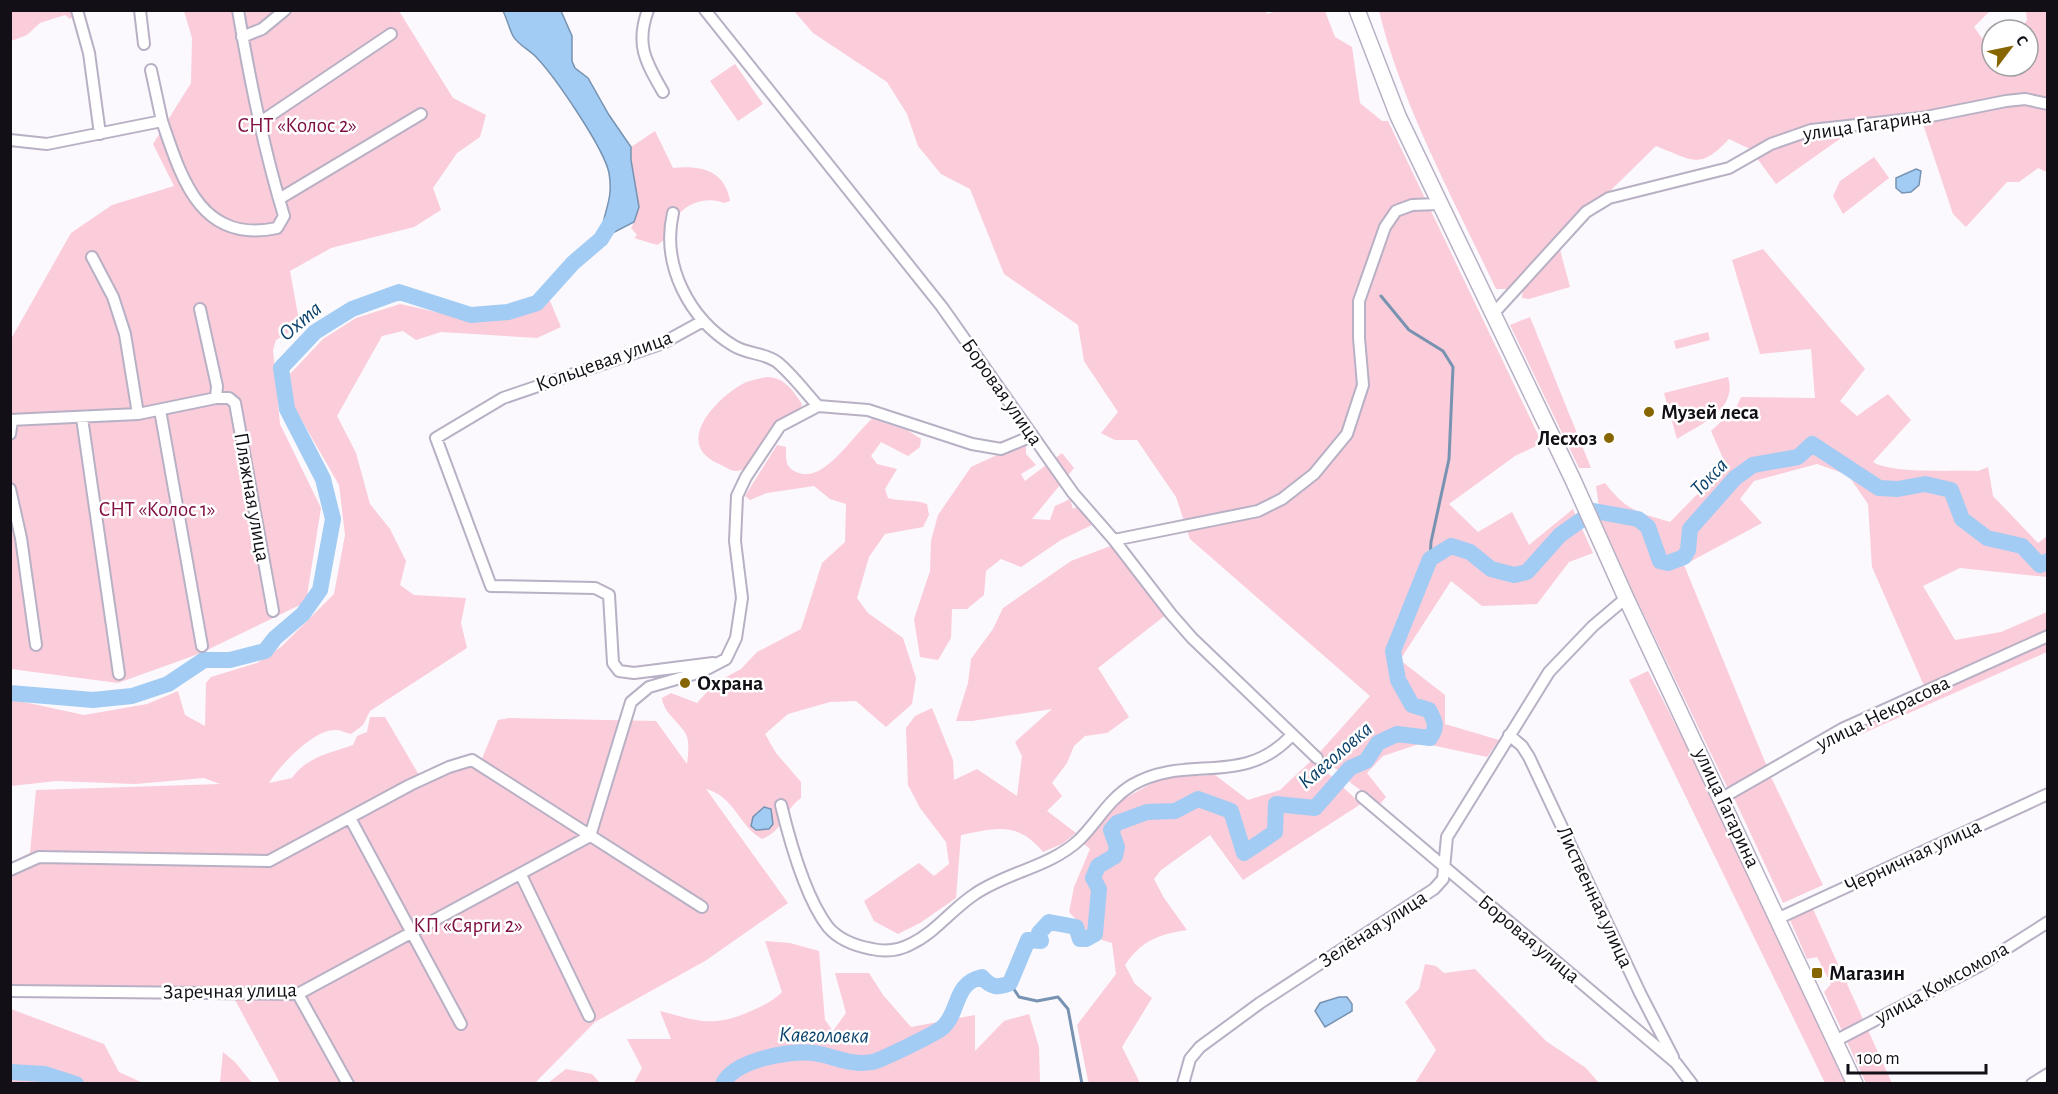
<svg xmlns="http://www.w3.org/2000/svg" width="2058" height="1094" font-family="'Alegreya Sans',sans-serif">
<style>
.green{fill:#fbccd9}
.water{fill:#a2ccf4;stroke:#7793b1;stroke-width:1.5}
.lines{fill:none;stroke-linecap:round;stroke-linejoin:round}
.stream{stroke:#7793b1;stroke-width:3}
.river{stroke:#a2ccf4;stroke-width:16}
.street-casing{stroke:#b8b0c4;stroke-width:14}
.secondary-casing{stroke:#b8b0c4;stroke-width:18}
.street{stroke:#fff;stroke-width:10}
.secondary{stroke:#fff;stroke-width:15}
.poi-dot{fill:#876500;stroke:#fff;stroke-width:2}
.labels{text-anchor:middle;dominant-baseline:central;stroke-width:5;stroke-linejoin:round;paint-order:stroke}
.park-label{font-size:21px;fill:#801043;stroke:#fff}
.street-label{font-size:21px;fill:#120f16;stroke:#fff}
.poi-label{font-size:21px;font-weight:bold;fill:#120f16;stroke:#fff;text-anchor:start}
.water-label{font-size:22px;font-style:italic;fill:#0c436c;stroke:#fff}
</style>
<rect width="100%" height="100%" fill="#fbf9fd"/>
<path class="green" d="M1266,10L1267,14L1276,11H1325L1335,37L1352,47L1360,103L1382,121H1388L1542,443L1515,456L1449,504L1478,532L1512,512L1529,545L1573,509L1593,553L1569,562L1537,604L1482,606L1451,581L1400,660L1445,695V724L1499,740L1487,757L1422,743L1383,756L1367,773L1386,797L1380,804L1352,784L1319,753L1370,696L1190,539L1176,497L1137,440H1115L1101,433L1118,412L1084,361L1078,325L1004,274L970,189L941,174L918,146L907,114L887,82L813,33L794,11Z
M10,11H73V17L70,19L65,15L40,23L27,35L11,41Z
M184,11H399L453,98L486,115L480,137L457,153L433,188L441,210L414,227L331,248L290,271L300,326L276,340L273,350L280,424L321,508L306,602L201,653L118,683L11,669V339L71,233L112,205L174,186L153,144L191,83L192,38Z
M1379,11H1990L1974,27L1982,38L1992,39V66H2028V30H2020L2027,20L2026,11H2047V100L1811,127L1752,150L1729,139C1699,171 1693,160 1656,146L1607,194L1582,209L1508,289H1496C1453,198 1403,108 1379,11Z
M735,64L763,104L738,121L710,81Z
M2025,103L2047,108V172L2038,168L2019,182H2007L1966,227L1953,214L1922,121Z
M1854,129L1776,184L1756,157L1792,138Z
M655,131L673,168C700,165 725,170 730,201L724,203C710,197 690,201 679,214C669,226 672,237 657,245L634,238L637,235L631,228L634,222L631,147Z
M1874,157L1889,178L1843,214L1833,196L1840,181Z
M1559,246L1570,287L1529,299L1522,298L1523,284Z
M1763,249L1865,369L1840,401L1857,416L1888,394L1911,420L1873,462C1892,474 1954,470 1978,471L1988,467L1993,496L2038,543L2047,536V577L1960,568L1923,586L1955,640L2001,632L2047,612V631L1925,688L1872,567L1868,504L1848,475L1817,464L1754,481L1740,499L1762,523L1684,565L1768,769L1729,791L1635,596L1601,521L1596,486L1605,483C1627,511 1637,512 1670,522L1726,465L1711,431L1736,408L1741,397L1815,398L1811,349L1760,354L1732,260Z
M550,301L561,327L537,338L441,332L416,340L403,331L382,336L337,416L356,453L370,504L390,529L406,561L400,585L414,595L466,598L461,623L467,648L370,711L363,725L351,734C346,733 341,730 336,730C315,728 279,766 269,783L292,778C306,757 331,753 353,745L357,736L367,732L370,717H385L419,775L481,761L498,720L509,718L656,721L687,764C688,754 690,743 686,734C679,722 663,712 662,698L671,693L697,703L715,683L741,669L757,652L801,629L822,563L845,542L846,504L830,499L814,486L767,493L750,500L745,496L777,445L786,447C786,461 785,468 799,473C824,483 854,434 872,419L907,430L921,439L920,447L908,456L881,442L871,456L877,464L897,469L885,489L888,498C902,502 914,499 927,504L929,515L923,527L885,534L869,557L857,598L868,613L903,638L916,678L912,704L886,727L856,701L830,702L788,714L765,734L776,753L801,782V798C781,813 786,829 762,839C739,826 734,796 706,789L788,903L705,961L595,1022L535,1083H280L228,987L11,986V863L30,853L36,790L220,784L204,778L135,784L56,781L11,786L10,699L84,715L147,704L178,691L185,715L205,726L206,683L211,677L257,663L281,647L334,594L345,535L339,485L293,405L290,374L323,339L356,318L400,304L472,320L505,318Z
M1530,317L1591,468H1579L1510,325Z
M1708,332L1710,340L1676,349L1674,341Z
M766,377C784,377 792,389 802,404L801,407L785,418L744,469C732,474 729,468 719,464C674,445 713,402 739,386C746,381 757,379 766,377Z
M1728,377C1738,410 1700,424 1677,439L1664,393Z
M1026,444V454L1036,465L1021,474L1025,481L1062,453L1074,468L1032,519L1050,520L1055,506L1070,499L1073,509L1083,503L1100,521L1061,540L1021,567L1001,559L986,571L984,595L967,609H952L951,638L938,660L920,657L914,619L930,571L931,541L938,515L971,467L1012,448Z
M1113,545L1167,614L1098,668L1129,717L1107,733L1085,736L1074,746L1067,763L1052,783L1062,796L1047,811L1076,833L1062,844L1043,852C1018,821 996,828 961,835L956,898L920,923L898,934L874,921L864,901L919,863L934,876L949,864L946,842L920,808L908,785L906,728L915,716L932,708L953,760L954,780L977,769L1017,796L1022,756L1015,742L1052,709L972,721H956L968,683L971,659L993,629L1003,608L1071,561Z
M2047,642V652L1848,740L1846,733Z
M1648,671L1715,802L1845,1083H1825L1629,680Z
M1313,759L1361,804L1243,880L1210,835L1161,870L1154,879L1164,898L1187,930C1159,934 1141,941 1125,965L1135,984L1152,998L1122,1047L1140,1083H1091L1088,1081L1077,1025L1116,974L1112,943L1086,935L1082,926L1069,912L1074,887L1090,849L1084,844L1122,800L1154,782L1173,777L1215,775L1248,800L1280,790Z
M1770,775L1823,885L1783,903L1733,796Z
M1813,909L1892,1083H1866L1824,992L1831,984L1817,957L1807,959L1790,920Z
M765,941L790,943L819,951L825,1020L833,1031L846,1013L835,973H869L883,995L911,1027L975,1015V1051L1004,1021L1029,1014L1039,1047L1040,1083H634L642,1068L627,1039H671L660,1011C698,1021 713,1028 751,1011C763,1006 773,1001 782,992Z
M1425,964L1436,966L1444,973L1475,969L1546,1041L1586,1068L1599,1083H1415L1436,1050L1405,1002L1419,989Z
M11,1009L104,1044L119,1072L143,1083H11Z
M223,1052L235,1062L252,1083H220Z
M566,1069L592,1074L600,1083H548Z"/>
<path class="water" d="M503,11H561L572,36V61L575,68L588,78L609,115L631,147V160L639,207L634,222L601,239C602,212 614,202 609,173C604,148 555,77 537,58C530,50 518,45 513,36C509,28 507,19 503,11Z
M1916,169L1921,171L1919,185L1911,192L1902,193L1896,188V178Z
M764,807L771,809L773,824L769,829L756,830L751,826L753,817Z
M1339,997H1347L1352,1004V1011L1325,1027L1315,1011L1320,1003Z"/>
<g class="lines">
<path class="stream" d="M1381,296L1409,330L1443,351L1453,367L1449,459L1431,542L1430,559
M1010,983L1019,997L1037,1001L1058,997L1068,1009L1082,1084"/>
<path class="river" d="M10,693L93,700L132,696L168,684L204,660H230L265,651L275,638L303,614L320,590L333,519L323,479L287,409L281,368L315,332L352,309L399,292L471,315L508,312L537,303L573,263L601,239L612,221
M10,1072L45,1074L76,1084
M723,1084C734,1060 789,1050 814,1053C834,1056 851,1066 872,1062C880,1061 936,1033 942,1028C960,1013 953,983 982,977C991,988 998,988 1010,983L1028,940L1041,941L1039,933L1049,922L1076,927L1080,939H1086L1095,934L1099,889L1093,878L1098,866L1115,856L1117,847L1111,830L1117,823L1147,812L1175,811L1198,799L1231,811L1244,853L1275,832L1276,804L1315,808L1350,768L1366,761L1378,743L1397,734L1430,738C1438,727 1435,721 1429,710L1412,705L1398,680L1393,651L1430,559L1451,546L1470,552L1491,569L1514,575L1527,572L1560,535L1594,511L1638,519L1648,527L1660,561L1668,563L1684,557L1688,550L1690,529L1735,478L1753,465L1798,457L1812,444L1879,488L1898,489L1925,484L1951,490L1962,519L1987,538L2022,546L2040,565L2048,561"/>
<g class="street-casing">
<path id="street" d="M77,10L89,53L100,134
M140,10L144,44
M648,10C635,45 646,62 663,92
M705,10L942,307L1073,493L1114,540L1171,614L1192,638L1317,758
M242,37L262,29L285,10
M151,70L162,121
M259,123L391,34
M10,140L47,144L162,121C182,180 201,244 277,228L284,216C263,147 250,82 238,10
M279,199L421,114
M673,213C661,265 689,319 734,346C747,354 765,353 777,362C792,374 805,392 818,406
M92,257L113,297L125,334L138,414
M200,309L217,386L216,398
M1493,314L1586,212L1609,198L1729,168L1771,144L1811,130L1921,118L2006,101L2025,99L2048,104
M703,321L661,344L503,398L436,438L491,586L595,588L609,595L613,663L619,671L634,673L713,663
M160,410L202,646
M82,418L119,674
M10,420L138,414L216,398H229L235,403L273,611
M10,434L12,420
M10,489L21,538L36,645
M1114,540L1258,511L1282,499L1314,474L1347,434L1363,385L1359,338V301L1385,227L1396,211L1412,205L1439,204
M1509,735L1522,746L1529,757L1640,993L1673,1057
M1362,797L1676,1063L1692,1084
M1722,798L1842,729L2048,636
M781,805C790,842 805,897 828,927C839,940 856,946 872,949C886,952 898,951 911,944C936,932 952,909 975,894C1007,872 1050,867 1079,840C1098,821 1109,799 1132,785C1187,753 1242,788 1291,736
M350,818L461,1024
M590,836L631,702L649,687L701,672L726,659L736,638L742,598L735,541L737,496L746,477L780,426L818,406L868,410L972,444L1001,449L1032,436
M10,870L39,857L269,861L410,785L449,767L472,760L702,907
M521,875L589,1016
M1779,918L2048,794
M10,991L298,994L590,836
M298,994L348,1084
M1835,1041L1979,966L2048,922
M1183,1084L1190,1059L1200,1047L1260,1003L1434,889L1443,879L1447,837L1549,672L1593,626L1626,598
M2032,1084L2048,1074"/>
</g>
<g class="secondary-casing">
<path id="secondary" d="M1357,10L1398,116L1573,480L1626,598L1855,1084"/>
</g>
<use href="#street" class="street"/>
<use href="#secondary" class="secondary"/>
</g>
<g class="poi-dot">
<circle cx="1649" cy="412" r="6"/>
<circle cx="1609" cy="438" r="6"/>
<circle cx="685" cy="683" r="6"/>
<rect x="1811" y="967" width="12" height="12" rx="3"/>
</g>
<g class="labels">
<g class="park-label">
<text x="297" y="125">СНТ «Колос 2»</text>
<text x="157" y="509">СНТ «Колос 1»</text>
<text x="468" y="925">КП «Сярги 2»</text>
</g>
<g class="street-label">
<text transform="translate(1867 125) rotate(-8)">улица Гагарина</text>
<text transform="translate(604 361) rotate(-20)">Кольцевая улица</text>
<text transform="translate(1002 392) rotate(55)">Боровая улица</text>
<text transform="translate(252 497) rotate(80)">Пляжная улица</text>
<text transform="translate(1883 713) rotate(-26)">улица Некрасова</text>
<text transform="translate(1727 808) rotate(65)">улица Гагарина</text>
<text transform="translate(1913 856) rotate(-25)">Черничная улица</text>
<text transform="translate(1595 897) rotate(65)">Лиственная улица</text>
<text transform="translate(1373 929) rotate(-33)">Зелёная улица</text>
<text transform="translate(1529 939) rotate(40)">Боровая улица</text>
<text transform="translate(1942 983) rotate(-29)">улица Комсомола</text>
<text transform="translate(230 991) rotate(-1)">Заречная улица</text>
</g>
<g class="poi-label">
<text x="1661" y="412">Музей леса</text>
<text x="1597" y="438" text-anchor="end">Лесхоз</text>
<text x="697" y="683">Охрана</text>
<text x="1829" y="973">Магазин</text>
</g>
<g class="water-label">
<text transform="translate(300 321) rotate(-40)">Охта</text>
<text transform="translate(1709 477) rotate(-46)">Токса</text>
<text transform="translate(1335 755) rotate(-41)">Кавголовка</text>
<text transform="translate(824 1035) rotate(1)">Кавголовка</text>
</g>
</g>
<rect width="2058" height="1094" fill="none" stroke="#120f16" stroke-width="24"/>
<g transform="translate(2010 48) rotate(58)"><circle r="28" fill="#ffffff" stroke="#a09fa2" stroke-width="1.5"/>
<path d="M0-4.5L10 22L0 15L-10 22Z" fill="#876500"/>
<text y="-9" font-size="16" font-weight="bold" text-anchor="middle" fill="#120f16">С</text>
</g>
<path d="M1848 1064v9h138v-9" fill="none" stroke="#120f16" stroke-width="3"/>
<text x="1857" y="1064" font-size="18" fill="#120f16" stroke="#ffffff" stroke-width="4.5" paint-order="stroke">100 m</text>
</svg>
